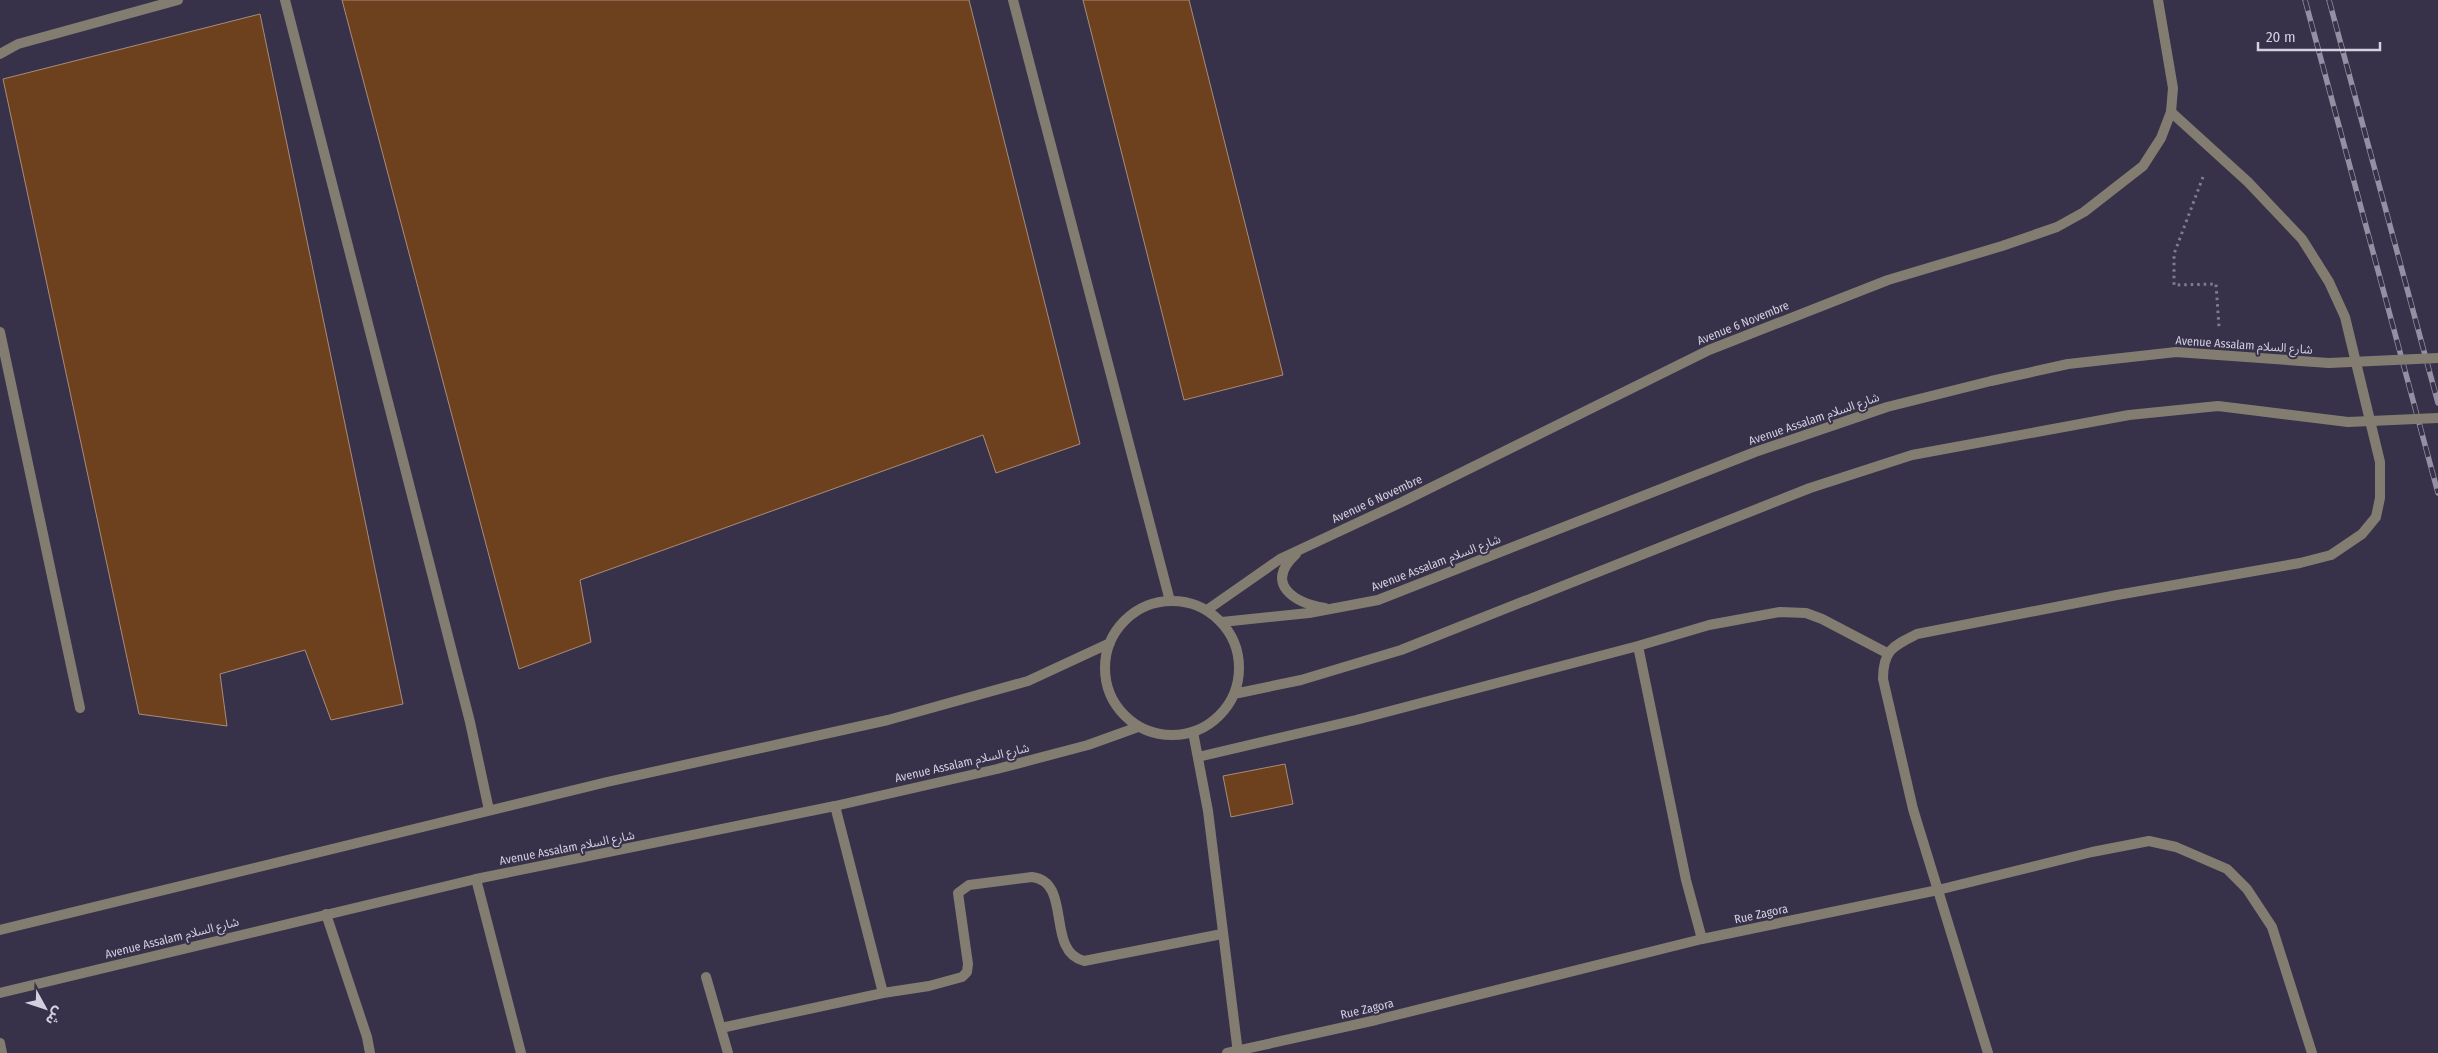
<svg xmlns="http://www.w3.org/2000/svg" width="2438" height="1053" font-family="'Fira Sans Condensed','Noto Sans Arabic',sans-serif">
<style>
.building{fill:#6e411e;stroke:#a88c79}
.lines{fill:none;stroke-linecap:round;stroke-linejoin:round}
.path{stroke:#817b90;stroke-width:3;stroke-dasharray:2.5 4;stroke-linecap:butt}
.service{stroke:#837d71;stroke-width:10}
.minor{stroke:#837d71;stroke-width:10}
.tertiary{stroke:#837d71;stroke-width:10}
.rail-casing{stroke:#948fa2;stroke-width:5.5}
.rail{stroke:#38314a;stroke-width:4;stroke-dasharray:11;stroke-linecap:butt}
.tertiary-bridge{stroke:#837d71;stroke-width:10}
.labels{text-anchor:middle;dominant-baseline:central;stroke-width:4;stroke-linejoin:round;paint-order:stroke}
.street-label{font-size:12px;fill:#d4d0e0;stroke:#38314a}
</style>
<rect width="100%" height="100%" fill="#38314a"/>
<path class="building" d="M342,0H969L1080,444L996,473L983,435L580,580L591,642L519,669Z
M1083,0H1189L1283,375L1184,400Z
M260,14L403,704L331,720L305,650L220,674L227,726L139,714L3,79Z
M1285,764L1293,804L1231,817L1223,776Z"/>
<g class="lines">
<path class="path" d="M2203,177L2174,254V285L2216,284L2219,327"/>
<path class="service" d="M285,0L470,722L489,810
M1013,0L1170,601
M0,54L18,44L178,0
M0,332L80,708"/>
<path class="minor" d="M1638,646L1686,880L1702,939
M1198,757L1356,720L1638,646L1709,625L1780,612L1806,613L1822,619L1887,653
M835,806L883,993
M476,879L521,1053
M326,914L367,1037L370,1053
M706,977L728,1053
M721,1028L883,993L929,986L962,977L967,972L968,964L958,893L969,885L1032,877C1073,882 1045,951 1084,961L1222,934
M1227,1053L1376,1020L1702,939L1938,890L2092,852L2149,841L2176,847L2227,869L2247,889L2272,927L2312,1053
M1988,1053L1913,809L1883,679C1883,650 1893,646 1917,634L2117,595L2300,563L2331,555L2362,534L2376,517L2380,498V462L2345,317L2329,282L2302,239L2248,182L2171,112"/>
<path class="tertiary" d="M1296,554C1263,584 1295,603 1325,608
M1105 668a67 67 0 1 1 134 0a67 67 0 1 1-134 0Z
M1207,610L1280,559L1402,502L1709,350L1888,280L2002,246L2057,227L2084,212L2143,166L2161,138L2171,112L2173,88L2158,0
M1222,622L1309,613L1378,600L1755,452L1887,407L1991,381L2068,364L2176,352L2329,363
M1234,694L1301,680L1401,650L1810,488L1912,455L2129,415L2218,406L2348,422
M1193,732L1208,811L1238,1053
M0,930L607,782L888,720L1028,681L1110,643
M0,993L476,879L835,806L997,769L1088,745L1138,727
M0,1043L2,1053"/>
<g class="rail-casing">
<path id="rail" d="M2305,0L2438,493
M2329,0L2438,403"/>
</g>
<use href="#rail" class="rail"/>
<path class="tertiary-bridge" d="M2329,363L2438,358
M2348,422L2438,418"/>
</g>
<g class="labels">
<g class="street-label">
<text transform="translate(1743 323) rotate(-22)">Avenue 6 Novembre</text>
<text transform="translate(2244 345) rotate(4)">Avenue Assalam شارع السلام</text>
<text transform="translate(1814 419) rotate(-19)">Avenue Assalam شارع السلام</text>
<text transform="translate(1377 499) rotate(-25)">Avenue 6 Novembre</text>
<text transform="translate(1436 563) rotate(-21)">Avenue Assalam شارع السلام</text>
<text transform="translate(962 763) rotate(-13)">Avenue Assalam شارع السلام</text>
<text transform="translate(567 848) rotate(-11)">Avenue Assalam شارع السلام</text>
<text transform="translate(1761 914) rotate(-12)">Rue Zagora</text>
<text transform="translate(172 938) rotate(-14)">Avenue Assalam شارع السلام</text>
<text transform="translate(1367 1009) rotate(-13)">Rue Zagora</text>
</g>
</g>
<g transform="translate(45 1008) rotate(130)" stroke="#38314a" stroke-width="4" paint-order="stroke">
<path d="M0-4L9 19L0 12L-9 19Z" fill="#d4d0e0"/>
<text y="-8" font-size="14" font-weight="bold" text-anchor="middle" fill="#d4d0e0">ش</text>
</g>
<path d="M2258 42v8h122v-8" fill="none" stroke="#d4d0e0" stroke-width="2.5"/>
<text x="2266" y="42" font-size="15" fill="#d4d0e0" stroke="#38314a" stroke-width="4" paint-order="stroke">20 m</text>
</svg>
